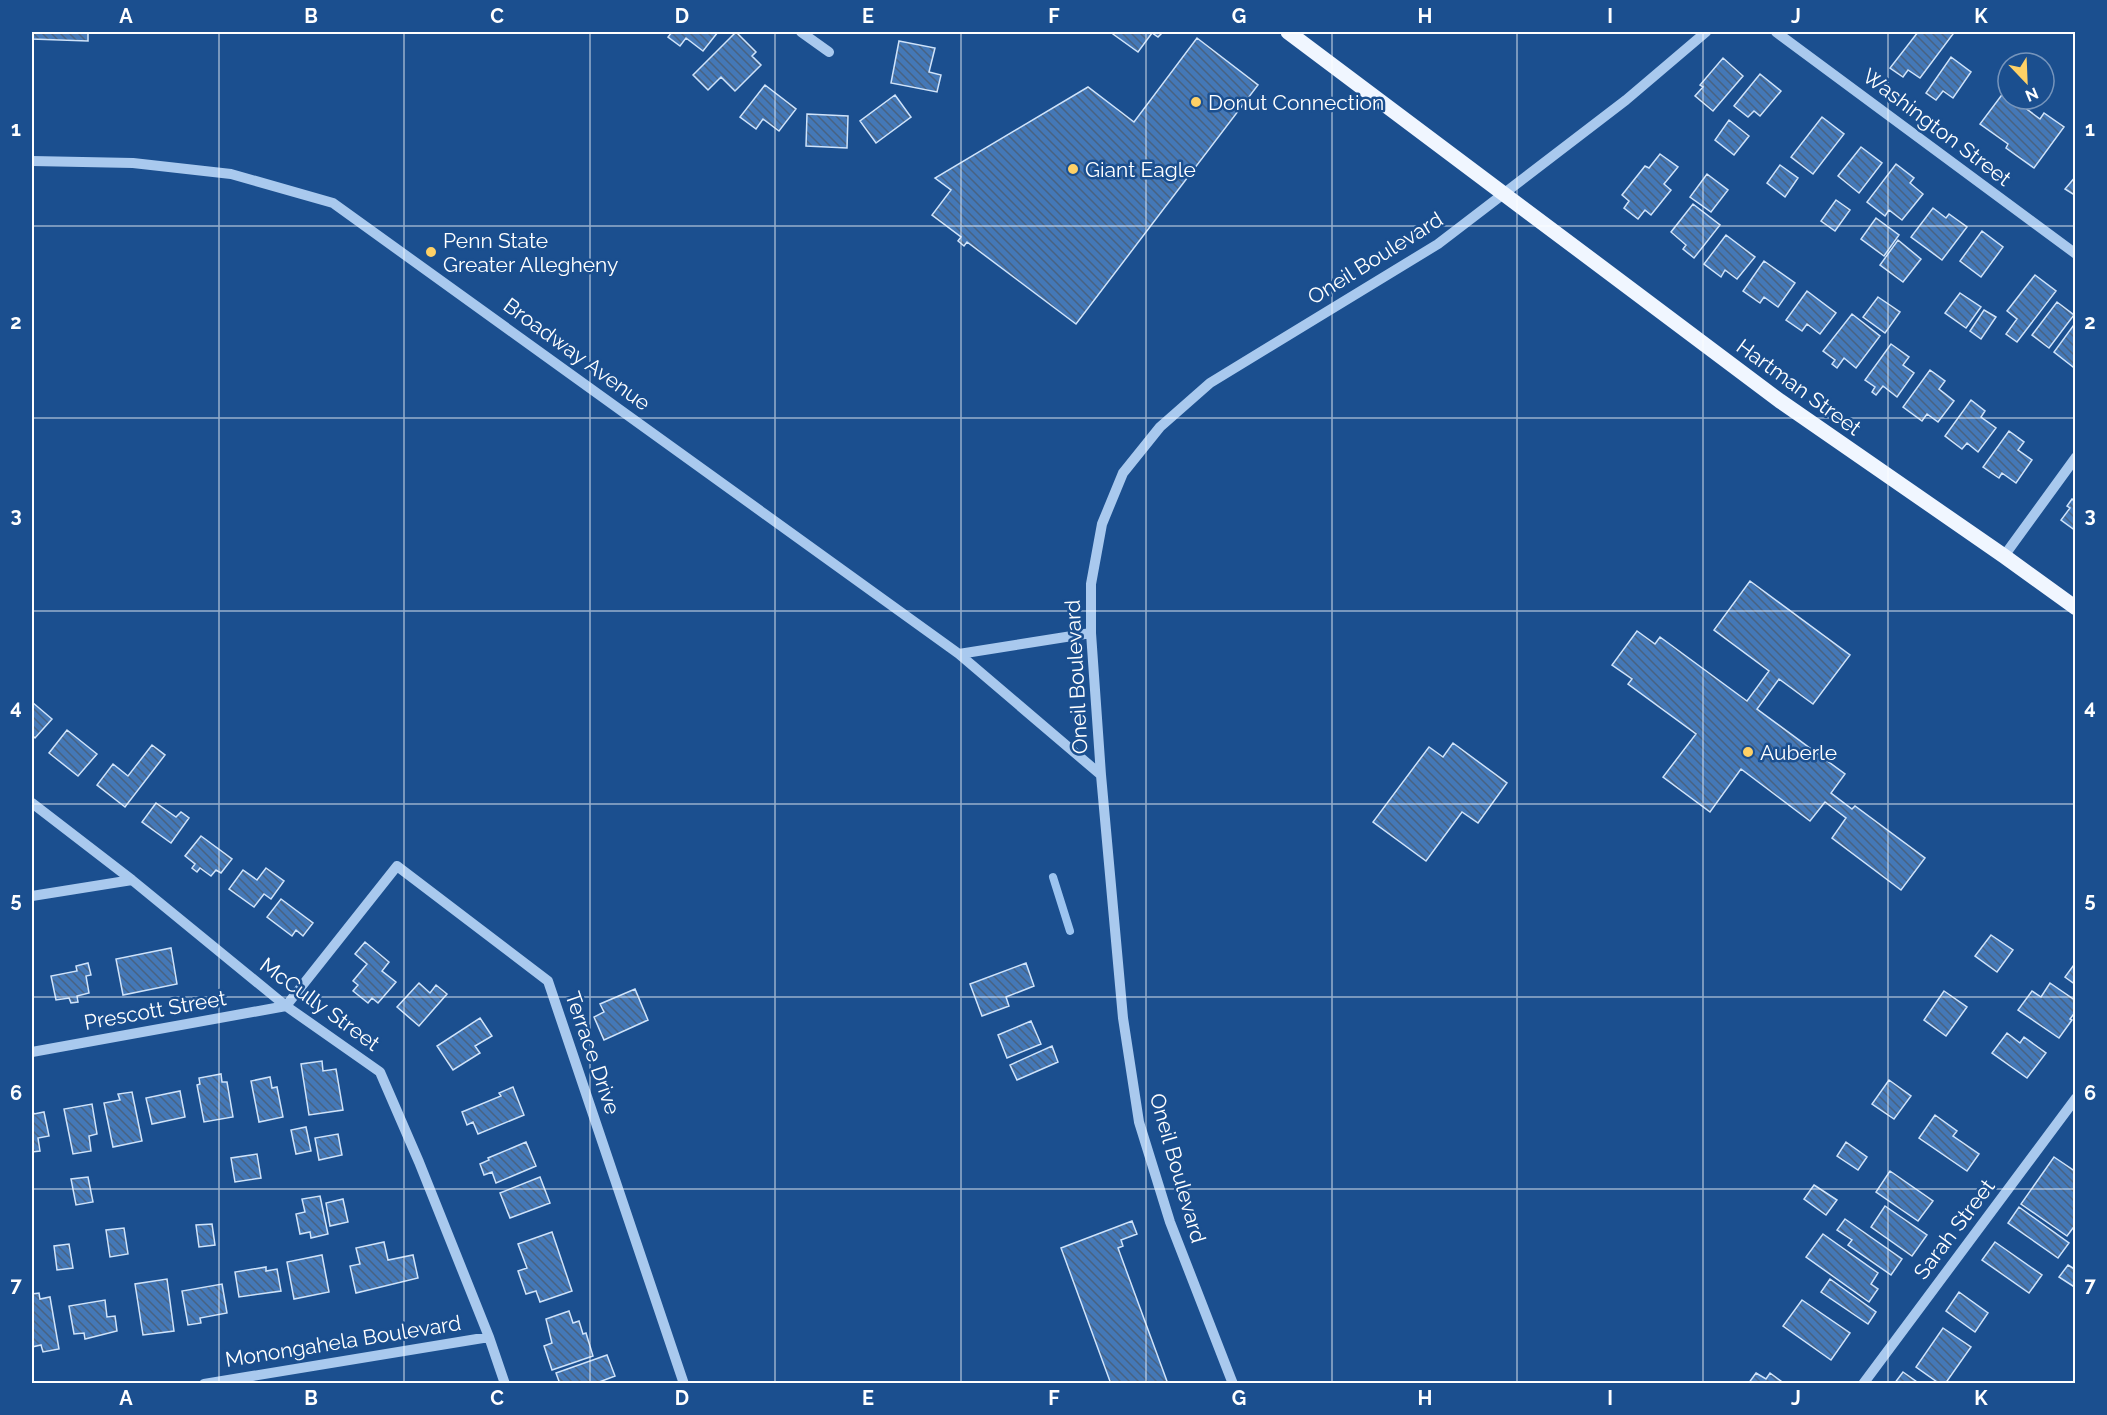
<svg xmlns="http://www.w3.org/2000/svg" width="2107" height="1415" font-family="Raleway,sans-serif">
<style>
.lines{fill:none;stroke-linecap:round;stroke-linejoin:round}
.stream{stroke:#9cc4f0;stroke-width:8}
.building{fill:url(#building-back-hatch);stroke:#cfe3fa;stroke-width:1.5}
.minor{stroke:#a9c9ee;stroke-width:10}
.major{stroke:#f0f6ff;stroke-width:15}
.grid{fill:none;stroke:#fff;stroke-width:1.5;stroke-opacity:0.55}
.poi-dot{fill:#ffd166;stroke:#1b4f8f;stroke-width:2}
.labels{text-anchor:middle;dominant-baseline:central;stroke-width:5;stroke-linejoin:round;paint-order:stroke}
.poi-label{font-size:21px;fill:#fff;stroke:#1b4f8f;text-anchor:start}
.street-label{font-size:21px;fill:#fff;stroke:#1b4f8f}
.neatline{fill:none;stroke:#fff;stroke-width:2}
.grid-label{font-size:20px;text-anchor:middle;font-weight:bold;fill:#fff}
</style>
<defs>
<pattern id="building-back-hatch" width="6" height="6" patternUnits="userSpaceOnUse" patternTransform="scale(1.5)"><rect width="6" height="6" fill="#4478b7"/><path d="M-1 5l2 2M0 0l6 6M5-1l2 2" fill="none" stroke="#486282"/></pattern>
</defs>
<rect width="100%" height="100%" fill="#1b4f8f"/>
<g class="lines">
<path class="stream" d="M1053,877L1070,931"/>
</g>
<path class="building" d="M32,32H88V41L32,39Z
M672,32H718L703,51L686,38L680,46L668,37Z
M736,32L756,52L752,56L761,65L735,91L721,77L708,90L693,75Z
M1114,32H1163L1158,37L1152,33L1138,52L1113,34Z
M1918,32H1950L1953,34L1920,78L1908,70L1903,77L1890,68Z
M1197,38L1258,85L1076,324L967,242L964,246L958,241L961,237L932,215L951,190L935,178L1088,87L1134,122Z
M899,41L935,48L929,72L941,75L937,92L891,83Z
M1951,57L1971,72L1953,98L1943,91L1936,100L1926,93Z
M1723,58L1743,76L1713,111L1695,96L1703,87L1700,85Z
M1760,74L1781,91L1760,116L1754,111L1748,117L1734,106Z
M765,85L796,109L779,131L763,119L756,129L740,117Z
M2004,92L2008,95V99H2013L2040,119L2044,113L2064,127L2034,168L2006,148L2008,144L1980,124Z
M895,95L911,117L876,143L860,121Z
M807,114L848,116L847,148L806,146Z
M1822,117L1844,134L1813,174L1791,157Z
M1729,120L1749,136L1734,155L1715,140Z
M1861,147L1882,163L1859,193L1838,176Z
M1660,154L1678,167L1664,184L1671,190L1651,215L1645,210L1638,219L1624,208L1629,201L1622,195L1645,166L1649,168Z
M1896,164L1914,178L1910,183L1923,194L1902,220L1889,210L1885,216L1867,202Z
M1780,165L1798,178L1785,197L1767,183Z
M1707,174L1728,190L1711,212L1690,197Z
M2076,176V196L2065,189Z
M1836,200L1850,210L1835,231L1821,221Z
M1693,204L1720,225L1694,258L1683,249L1686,245L1671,232Z
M1933,208L1946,218L1949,214L1967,227L1942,260L1911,237Z
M1876,218L1899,235L1884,256L1861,239Z
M1982,231L2003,247L1981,277L1960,261Z
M1726,235L1755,257L1737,279L1725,270L1721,277L1704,264Z
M1898,240L1921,259L1903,282L1880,265Z
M1764,261L1795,283L1778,307L1764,297L1760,303L1743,291Z
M2035,275L2056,291L2017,342L2006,334L2017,319L2007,311Z
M1807,291L1836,313L1820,334L1807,324L1802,331L1786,320Z
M1960,293L1981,307L1966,328L1945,313Z
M1878,297L1900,312L1885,333L1863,317Z
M2057,302L2074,315L2049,348L2032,335Z
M1984,310L1996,317L1981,339L1970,331Z
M1852,314L1880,336L1856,368L1844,358L1837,368L1832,364L1835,360L1823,351Z
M2076,322V363L2073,367L2054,352Z
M1891,344L1909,357L1903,365L1914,373L1897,397L1883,386L1876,395L1872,392L1875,387L1865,380Z
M1930,370L1945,381L1939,389L1954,401L1938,422L1927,414L1922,421L1903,407Z
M1971,400L1985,411L1981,417L1996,428L1978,452L1967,443L1962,449L1945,436Z
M2009,431L2024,442L2018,450L2032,460L2016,483L2002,473L1999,478L1983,467Z
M2072,499L2076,501V531L2061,520L2070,508L2067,506Z
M1750,581L1850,655L1813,704L1779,679L1757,709L1845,774L1831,793L1852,809L1855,806L1925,858L1901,890L1832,838L1846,818L1825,802L1810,821L1741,769L1710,812L1663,777L1696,734L1628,684L1632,679L1612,665L1637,631L1655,644L1660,637L1747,701L1769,671L1714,630Z
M32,702L52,719L35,738L32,735Z
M67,730L97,754L78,776L49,753Z
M1453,743L1507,783L1478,823L1462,812L1426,861L1373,822L1429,747L1443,757Z
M152,745L165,755L125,807L97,785L113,764L128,776Z
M156,803L176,817L181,812L189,818L171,843L142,822Z
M201,836L232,859L221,873L216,870L211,876L200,868L197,872L192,868L195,864L185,856Z
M266,868L284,881L271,899L264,894L254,907L229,889L243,870L257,880Z
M281,899L313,923L303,936L296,930L292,936L267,917Z
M1991,935L2013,950L1997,972L1975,956Z
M365,942L389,962L382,971L396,982L378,1003L372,998L368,1003L353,991L358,985L353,981L367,964L355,954Z
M171,948L177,984L123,995L116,959Z
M2076,962V985L2065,977Z
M88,963L91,975L86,976L89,993L77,996L78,1002L71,1003L69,998L56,1000L51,976L77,971L76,966Z
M1026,963L1034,986L1006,997L1009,1006L982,1016L970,984Z
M419,983L430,993L436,985L447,994L419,1026L397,1007Z
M2050,983L2076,1001V1011L2070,1019L2072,1020L2059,1038L2018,1010L2032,991L2041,997Z
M635,989L648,1020L604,1040L594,1017L604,1012L600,1004Z
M1944,991L1967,1007L1946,1036L1924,1020Z
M480,1018L492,1036L475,1046L480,1053L453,1070L437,1046Z
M1031,1021L1041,1044L1007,1058L998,1035Z
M2007,1033L2020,1043L2024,1037L2046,1053L2027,1078L1992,1053Z
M1052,1046L1058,1062L1017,1080L1010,1065Z
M322,1061L323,1071L336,1069L343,1110L309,1115L301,1064Z
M221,1074L222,1082H227L233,1117L204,1122L197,1085L200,1084L199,1078Z
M270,1077L272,1088L277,1087L283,1117L259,1122L251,1081Z
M1889,1080L1911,1096L1894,1119L1872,1104Z
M513,1087L524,1115L478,1134L473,1122L467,1125L462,1112L501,1096L499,1093Z
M180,1091L185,1117L152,1124L146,1098Z
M132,1092L142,1141L113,1147L104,1103L120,1100L118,1094Z
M92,1104L97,1134L89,1136L91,1151L73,1154L64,1109Z
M32,1109L34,1114L44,1112L49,1136L38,1138L40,1151L32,1152Z
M1935,1115L1957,1131L1953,1136L1979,1154L1967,1171L1919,1138Z
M306,1127L311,1151L296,1154L291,1130Z
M338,1134L342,1155L319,1160L315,1138Z
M526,1142L536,1166L496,1183L492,1172L484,1175L480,1164L489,1160L488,1158Z
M1846,1142L1867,1157L1858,1170L1837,1156Z
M257,1154L261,1178L235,1182L231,1158Z
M2054,1157L2076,1172V1224L2067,1236L2021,1204Z
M1890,1171L1933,1201L1918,1221L1876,1192Z
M88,1177L93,1202L76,1205L71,1179Z
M540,1177L550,1203L510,1218L500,1193Z
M1814,1185L1837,1200L1826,1215L1804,1199Z
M320,1196L328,1234L311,1238L310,1232L300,1234L296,1214L305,1212L302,1199Z
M343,1199L348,1222L330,1226L326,1203Z
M1885,1206L1927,1235L1912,1256L1871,1227Z
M2019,1207L2069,1243L2058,1258L2008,1223Z
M1845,1219L1902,1259L1891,1275L1848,1245L1852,1240L1837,1230Z
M1132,1221L1137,1234L1121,1240L1123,1246L1118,1248L1168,1384H1111L1061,1248Z
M212,1224L215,1245L199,1247L196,1225Z
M124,1228L128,1254L110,1257L106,1230Z
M552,1232L572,1291L540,1302L536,1291L526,1294L518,1271L527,1268L518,1244Z
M1823,1234L1878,1273L1871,1284L1878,1289L1869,1302L1806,1257Z
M384,1242L388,1260L413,1255L418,1278L356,1293L350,1266L360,1264L356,1248Z
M1995,1242L2042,1275L2029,1293L1982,1260Z
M69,1244L73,1268L57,1270L54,1246Z
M322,1255L329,1292L294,1299L287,1262Z
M2068,1265L2076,1270V1288L2059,1277Z
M266,1267V1271L277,1269L281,1291L239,1297L235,1272Z
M167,1279L174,1331L143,1335L135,1284Z
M1830,1279L1876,1312L1868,1324L1821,1292Z
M222,1284L227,1313L200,1318L201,1323L188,1325L182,1291Z
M1959,1292L1988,1313L1975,1332L1946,1311Z
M39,1293L40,1299L50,1297L59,1349L43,1352L41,1345L32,1347V1294Z
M105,1300L107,1317L115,1316L117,1331L85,1339L84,1333L74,1334L69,1306Z
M1802,1300L1850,1333L1831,1360L1783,1326Z
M569,1311L573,1323L579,1321L583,1334L586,1333L593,1356L552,1370L544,1346L552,1343L546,1319Z
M1943,1328L1971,1347L1945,1384H1940L1916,1367Z
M607,1355L615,1376L594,1384H560L556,1373Z
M1903,1372L1920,1384H1894Z
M1756,1373L1766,1379L1770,1373L1785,1384H1748Z"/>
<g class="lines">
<path class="minor" d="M801,32L829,52
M1776,32L2076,254
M32,161L133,163L231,174L333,203L959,654L1101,775
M2004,556L2076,457
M959,654L1091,633
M32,803L132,880L286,1006L380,1072L419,1162L489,1337L505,1384
M32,896L132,880
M32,1052L286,1006L397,866L548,981L684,1384
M204,1384L489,1337
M1233,1384L1170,1222L1139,1122L1123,1018L1101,775L1091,633V584L1102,524L1123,473L1160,427L1210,383L1438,244L1626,100L1706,32
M1863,1384L2076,1098"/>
<path class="major" d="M1288,32L1780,401L2004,556L2076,608"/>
</g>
<path class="grid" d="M219,32V1384M404,32V1384M590,32V1384M775,32V1384M961,32V1384M1146,32V1384M1332,32V1384M1517,32V1384M1703,32V1384M1888,32V1384M32,226H2076M32,418H2076M32,611H2076M32,804H2076M32,997H2076M32,1189H2076"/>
<g class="poi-dot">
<circle cx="1196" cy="102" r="6"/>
<circle cx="1073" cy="169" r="6"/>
<circle cx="431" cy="252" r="6"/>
<circle cx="1748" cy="752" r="6"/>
</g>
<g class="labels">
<g class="poi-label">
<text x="1208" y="102">Donut Connection</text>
<text x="1085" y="169">Giant Eagle</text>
<text x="443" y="240">Penn State<tspan x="443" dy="24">Greater Allegheny</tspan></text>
<text x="1760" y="752">Auberle</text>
</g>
<g class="street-label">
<text transform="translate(1937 127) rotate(37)">Washington Street</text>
<text transform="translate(1375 258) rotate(-32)">Oneil Boulevard</text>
<text transform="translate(577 354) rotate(36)">Broadway Avenue</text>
<text transform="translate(1799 387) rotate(36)">Hartman Street</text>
<text transform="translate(1076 677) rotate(-93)">Oneil Boulevard</text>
<text transform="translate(320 1004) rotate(36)">McCully Street</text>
<text transform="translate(155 1010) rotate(-10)">Prescott Street</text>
<text transform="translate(593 1053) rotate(71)">Terrace Drive</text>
<text transform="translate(1178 1168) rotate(74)">Oneil Boulevard</text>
<text transform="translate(1954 1229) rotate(-53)">Sarah Street</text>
<text transform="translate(343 1341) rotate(-9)">Monongahela Boulevard</text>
</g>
</g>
<rect width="2107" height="1415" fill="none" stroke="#1b4f8f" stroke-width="66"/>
<g transform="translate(2026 81) rotate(157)"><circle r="28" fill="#1b4f8f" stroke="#7695bc" stroke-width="1.5"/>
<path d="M0-4.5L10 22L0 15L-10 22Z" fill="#ffd166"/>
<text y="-9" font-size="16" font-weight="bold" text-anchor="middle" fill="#ffffff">N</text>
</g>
<rect x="33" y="33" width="2041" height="1349" class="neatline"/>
<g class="grid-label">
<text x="126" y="23">A</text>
<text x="311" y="23">B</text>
<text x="497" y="23">C</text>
<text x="682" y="23">D</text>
<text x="868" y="23">E</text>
<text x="1054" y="23">F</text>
<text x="1239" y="23">G</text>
<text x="1425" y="23">H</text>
<text x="1610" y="23">I</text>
<text x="1796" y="23">J</text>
<text x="1981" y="23">K</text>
<text x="16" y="136">1</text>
<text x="2090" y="136">1</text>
<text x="16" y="329">2</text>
<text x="2090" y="329">2</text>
<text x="16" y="522">3</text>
<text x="2090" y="522">3</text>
<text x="16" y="714">4</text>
<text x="2090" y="714">4</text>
<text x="16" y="907">5</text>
<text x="2090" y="907">5</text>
<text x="16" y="1100">6</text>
<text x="2090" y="1100">6</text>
<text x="16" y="1292">7</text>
<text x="2090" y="1292">7</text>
<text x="126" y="1405">A</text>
<text x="311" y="1405">B</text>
<text x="497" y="1405">C</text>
<text x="682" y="1405">D</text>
<text x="868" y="1405">E</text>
<text x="1054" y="1405">F</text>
<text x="1239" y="1405">G</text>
<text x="1425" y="1405">H</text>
<text x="1610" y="1405">I</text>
<text x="1796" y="1405">J</text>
<text x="1981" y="1405">K</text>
</g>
</svg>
